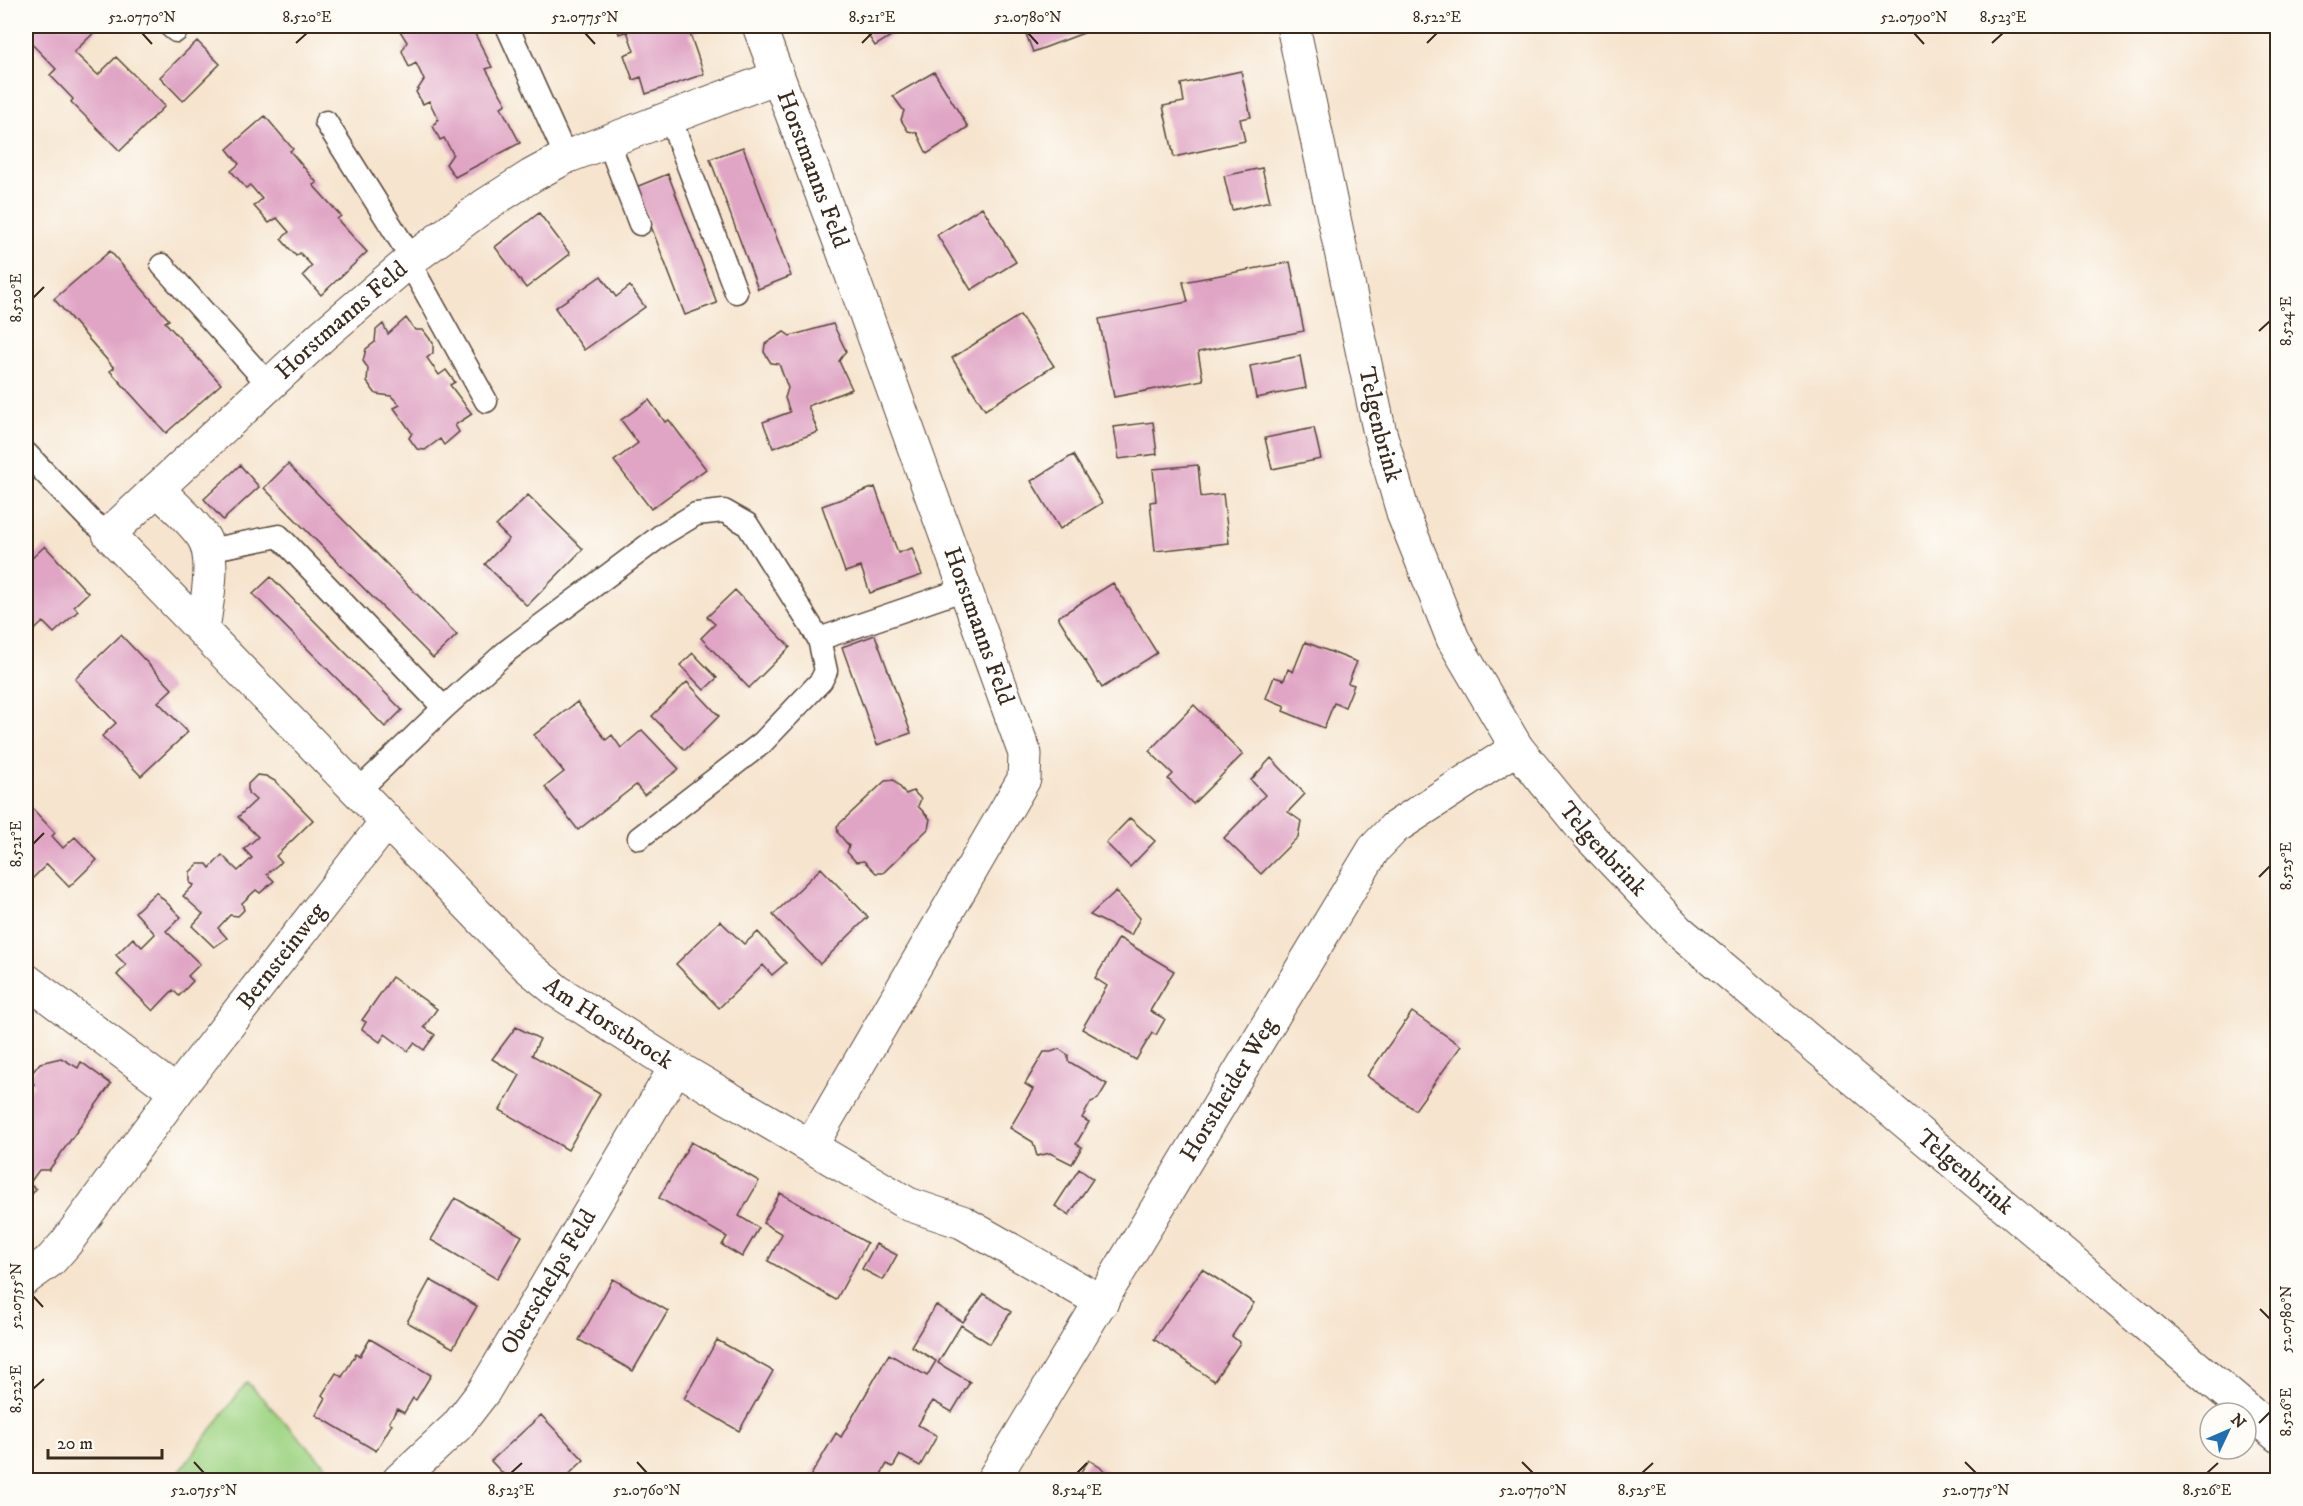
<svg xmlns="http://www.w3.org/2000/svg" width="2303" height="1506" font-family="'IM FELL DW Pica',serif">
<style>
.green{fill:#a1d687;stroke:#6e8052;stroke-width:1.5}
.building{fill:#e0a5c5}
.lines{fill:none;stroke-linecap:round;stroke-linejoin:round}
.service-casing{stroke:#574638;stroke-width:25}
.minor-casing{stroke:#574638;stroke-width:35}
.tertiary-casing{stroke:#574638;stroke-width:35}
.service{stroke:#fff;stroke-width:22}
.minor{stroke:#fff;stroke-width:33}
.tertiary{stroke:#fff;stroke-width:33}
.ticks{fill:none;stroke:#3b2a1e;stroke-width:2}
.labels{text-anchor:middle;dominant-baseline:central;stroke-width:6;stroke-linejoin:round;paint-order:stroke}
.street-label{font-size:24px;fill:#3b2a1e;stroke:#fdfcf7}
.neatline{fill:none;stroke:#3b2a1e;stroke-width:2}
.ticks-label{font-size:15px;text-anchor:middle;fill:#3b2a1e}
</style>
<rect width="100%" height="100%" fill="#fdfcf7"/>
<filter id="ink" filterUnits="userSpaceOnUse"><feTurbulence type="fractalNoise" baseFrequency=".0167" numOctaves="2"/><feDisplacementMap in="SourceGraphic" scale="12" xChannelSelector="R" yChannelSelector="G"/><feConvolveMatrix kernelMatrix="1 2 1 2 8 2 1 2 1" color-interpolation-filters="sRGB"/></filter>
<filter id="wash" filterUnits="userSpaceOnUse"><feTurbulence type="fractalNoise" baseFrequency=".008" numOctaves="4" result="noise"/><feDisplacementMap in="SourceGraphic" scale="24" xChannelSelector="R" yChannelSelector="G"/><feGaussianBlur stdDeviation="1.35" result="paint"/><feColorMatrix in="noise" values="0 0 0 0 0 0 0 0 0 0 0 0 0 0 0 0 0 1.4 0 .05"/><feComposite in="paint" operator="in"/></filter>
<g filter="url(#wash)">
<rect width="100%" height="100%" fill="#f6e4ce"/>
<path class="green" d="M247,1382L339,1480H173Z"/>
<g id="blocks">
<path class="building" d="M26,26H101L74,52L98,75L116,57L165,106L120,151L71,102L73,99L50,75L56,69L26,38Z
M397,26H476L477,28L473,30L492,67L486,69L506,104L501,107L520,143L455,177L446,164L453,154L444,138L440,140L433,126L438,119L429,101L423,104L416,92L424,80L416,63L409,67L402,51L407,42Z
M617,26H697L699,31L690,34L704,74L646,94L641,77L633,80L624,55L634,51L627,31L619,34Z
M862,26H907L875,46Z
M1023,26H1096L1097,28L1033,52Z
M197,41L220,64L183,101L160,77Z
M1241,71L1251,117L1240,119L1245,141L1174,157L1163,106L1184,102L1181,84Z
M934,72L968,127L927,154L917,133L908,131L901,120L904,111L893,96Z
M265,116L293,149L290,151L317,183L313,185L341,216L337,219L367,252L321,295L303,275L312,266L300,253L296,256L281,239L289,232L277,218L269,223L254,206L262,199L250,185L246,188L231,171L239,164L227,149Z
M743,147L791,276L758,289L710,159Z
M1262,168L1270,201L1232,210L1224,176Z
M668,174L717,303L685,315L636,187Z
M982,207L1016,262L971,290L937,235Z
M539,213L570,254L526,288L495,247Z
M110,251L169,320L165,322L221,384L166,433L110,371L114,368L54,299Z
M1290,262L1304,331L1198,352L1203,380L1114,397L1099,319L1188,302L1183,282Z
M601,276L616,297L630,286L645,307L584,350L555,308Z
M1020,315L1054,366L985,410L952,358Z
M406,318L415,330H423L433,343V353L427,358L439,375L446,370L455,382L450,385L472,414L455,425L459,432L444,445L440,439L425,450L417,449L409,438L412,433L394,408L400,405L391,396L376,394L367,382L368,368L363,361L366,349L375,342L376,330L383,324L388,334Z
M833,324L846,351L839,361L852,389L808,406L818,432L773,448L763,422L790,412L785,398L788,388L779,364L771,363L764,352L765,344L784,332L790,336Z
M1300,356L1306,388L1256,398L1250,366Z
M649,400L665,422L669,420L706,469L651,509L614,461L638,443L621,420Z
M1153,422L1157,454L1119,459L1114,427Z
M1314,428L1321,459L1272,469L1265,438Z
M1073,455L1102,503L1060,529L1031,481Z
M288,464L457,635L433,658L264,488Z
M240,465L259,487L223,520L204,499Z
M1198,465L1201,497L1223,494L1229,543L1155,551L1150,502L1156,501L1153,469Z
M875,487L898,553L912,548L922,575L870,593L861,567L845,572L822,506Z
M528,495L583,549L527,606L485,564L509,539L496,526Z
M45,546L88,593L74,606L78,611L54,633L43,622L27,637L26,635V553L31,559Z
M271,577L402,710L385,727L253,594Z
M1113,583L1157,653L1102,688L1058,617Z
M735,590L790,647L749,688L701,638L715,624L707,617Z
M121,635L172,689L158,702L188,732L141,776L102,736L116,723L75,679Z
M875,635L911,733L877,745L842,647Z
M1305,642L1357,662L1348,683L1354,685L1345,707L1334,703L1324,728L1283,711L1285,706L1266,698L1274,677L1284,680L1288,669L1293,672Z
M693,653L717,678L704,690L680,665Z
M687,682L719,716L685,750L652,716Z
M577,702L606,740L612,735L621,748L642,730L679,769L644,795L636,785L578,830L545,787L564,772L534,735Z
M1194,705L1243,754L1193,804L1168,779L1173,774L1149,751Z
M1271,758L1305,794L1288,812L1301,821L1298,837L1261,874L1224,838L1265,795L1251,780Z
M257,775L266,776L275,781L313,820L276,856L281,862L267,874L274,881L260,893L256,890L242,903L244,910L238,916L230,915L218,928L227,938L214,947L192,926L203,914L183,896L194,885L190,883V872L198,864H207L210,868L222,855L238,871L252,858L244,849L258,837L238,817L256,800L248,793V784Z
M894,780L906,794L913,791L921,799L918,806L930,819L928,829L883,873H876L864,861L856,862L847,852L849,846L838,833L837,826L885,781Z
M31,807L55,833L52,836L63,848L75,837L97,860L69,887L47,864L26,885V809L27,810Z
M1130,818L1155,841L1130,867L1106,843Z
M821,868L868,917L820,964L773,915Z
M1116,891L1140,918L1131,935L1090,915Z
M156,892L181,917L166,931L200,964L188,976L193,981L179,996L173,990L153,1011L117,975L126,965L116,955L133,938L142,947L155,934L135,912Z
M720,921L744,944L758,932L786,963L772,975L763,965L719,1008L676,964Z
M1119,938L1174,971L1150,1011L1165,1019L1156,1035L1152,1033L1136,1060L1082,1029L1107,986L1095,978Z
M392,977L437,1009L424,1027L435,1035L424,1050L414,1043L408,1051L385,1034L380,1042L362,1029L366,1022L362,1020Z
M1412,1012L1461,1046L1415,1110L1367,1076Z
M516,1027L540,1039L532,1055L600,1094L568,1150L500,1110L520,1075L492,1059Z
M1059,1049L1068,1055V1061L1107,1084L1098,1099L1091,1102L1082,1118L1089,1122L1076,1144L1082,1147L1072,1164L1050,1153L1037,1156L1033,1142L1010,1128L1033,1089L1025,1084L1044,1052H1051Z
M61,1058L78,1068L81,1062L111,1084L49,1170H39L29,1184L36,1189L26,1202V1094L34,1084L28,1078L40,1063Z
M691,1142L759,1181L739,1216L759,1228L742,1257L722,1245L727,1237L659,1198Z
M1079,1169L1093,1179L1069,1215L1055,1206Z
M780,1193L867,1243L836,1300L768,1261L782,1234L763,1223Z
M455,1198L522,1236L497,1279L431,1240Z
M876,1244L897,1255L883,1280L862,1269Z
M1202,1269L1254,1303L1232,1336L1240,1343L1214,1381L1154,1339Z
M613,1279L668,1311L633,1371L579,1340Z
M430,1280L477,1306L453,1348L407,1322Z
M984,1294L1011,1312L990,1344L961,1325L938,1363L970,1382L952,1412L933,1401L925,1413L918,1425L937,1436L920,1466L900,1455L893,1467L887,1464L880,1476L888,1480H808L836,1433L841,1437L889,1354L927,1376L936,1361L911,1346L936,1305L963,1322Z
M370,1339L431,1375L416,1400L413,1398L404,1413L397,1409L389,1422L392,1424L376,1451L316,1415L326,1398L322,1395L336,1373L342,1377L356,1354L360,1356Z
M717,1340L773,1371L739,1431L684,1399Z
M541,1415L584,1460L563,1480H509L491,1461Z
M1089,1460L1119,1480H1075Z"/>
</g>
</g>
<g filter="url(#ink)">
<use href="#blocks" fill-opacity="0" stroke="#574638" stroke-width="1.5"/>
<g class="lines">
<g class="service-casing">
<path id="service" d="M170,26L176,31
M507,26L566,157
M670,118L736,292
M326,122L412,259
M608,141L640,224
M409,262L486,401
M162,265L269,385
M26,453L91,521L109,534
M208,550L279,536L444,708
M358,791L444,708L507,651L663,534L696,514L724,511L747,524L819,639
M639,838L762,743L821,681L826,671L819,639L965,589"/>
</g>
<g class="minor-casing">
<g id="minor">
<path id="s1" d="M759,26L838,237L1025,754L1024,779L811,1146"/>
<path id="s2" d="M157,489L323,335L412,259L484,206L531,176L566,157L777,77"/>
<path id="s3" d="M203,630C206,605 217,559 203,537C192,520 171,503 157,489L109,534L527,966L557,991L676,1067L908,1204L962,1222L1102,1302"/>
<path d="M26,980L176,1092L66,1243L51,1260L26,1278"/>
<path id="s4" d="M176,1092L387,821"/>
<path id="s5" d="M399,1480L457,1426L484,1391L676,1067"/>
</g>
</g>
<g class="tertiary-casing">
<g id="tertiary">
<path id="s6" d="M1293,26L1379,429L1404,516L1453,639L1517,748L1589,836L1679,931L2278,1436"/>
<path id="s7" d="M993,1480L1374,849L1394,828L1517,748"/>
</g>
</g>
<use href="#service" class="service"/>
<use href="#minor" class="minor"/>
<use href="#tertiary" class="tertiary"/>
</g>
</g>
<path class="ticks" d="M142,33L152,44M585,33L595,44M1028,33L1038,44M1914,33L1924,44M296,43L307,33M862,43L872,33M1427,43L1437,33M1992,43L2003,33M33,298L44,287M2259,331L2270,321M33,844L44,833M2259,877L2270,866M33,1296L43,1307M2260,1309L2270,1319M33,1389L44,1379M2259,1423L2270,1412M194,1462L204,1473M637,1462L647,1473M1522,1462L1533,1473M1965,1462L1976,1473M511,1473L522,1463M1077,1473L1087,1463M1642,1473L1653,1463M2207,1473L2218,1463"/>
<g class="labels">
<g class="street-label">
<text stroke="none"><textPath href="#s1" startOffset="153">Horstmanns Feld</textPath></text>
<text stroke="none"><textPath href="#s2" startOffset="250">Horstmanns Feld</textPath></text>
<text stroke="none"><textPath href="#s6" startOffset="408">Telgenbrink</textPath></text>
<text stroke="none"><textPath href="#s1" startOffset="639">Horstmanns Feld</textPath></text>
<text stroke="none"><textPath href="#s6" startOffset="894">Telgenbrink</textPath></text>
<text stroke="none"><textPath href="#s4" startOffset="172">Bernsteinweg</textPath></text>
<text stroke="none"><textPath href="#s3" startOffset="928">Am Horstbrock</textPath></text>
<text stroke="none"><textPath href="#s7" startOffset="456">Horstheider Weg</textPath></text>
<text stroke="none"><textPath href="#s6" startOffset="1380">Telgenbrink</textPath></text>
<text stroke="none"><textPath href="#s5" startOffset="250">Oberschelps Feld</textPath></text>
</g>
</g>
<rect width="2303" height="1506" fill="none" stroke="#fdfcf7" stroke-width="66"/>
<g transform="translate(2228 1431) rotate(46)"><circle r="28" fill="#fdfcf7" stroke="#afa8a0" stroke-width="1.5"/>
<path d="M0-4.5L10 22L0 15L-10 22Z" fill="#1f6fb2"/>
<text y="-9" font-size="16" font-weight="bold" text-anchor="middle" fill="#3b2a1e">N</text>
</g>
<path d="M48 1449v9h114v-9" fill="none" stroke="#3b2a1e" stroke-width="3"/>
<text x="57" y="1449" font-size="18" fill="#3b2a1e" stroke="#fdfcf7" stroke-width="4.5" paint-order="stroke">20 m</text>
<rect x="33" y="33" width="2237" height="1440" class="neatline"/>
<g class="ticks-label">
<text x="142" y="22">52.0770°N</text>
<text x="307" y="22">8.520°E</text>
<text x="585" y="22">52.0775°N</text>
<text x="872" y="22">8.521°E</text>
<text x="1028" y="22">52.0780°N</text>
<text x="1437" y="22">8.522°E</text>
<text x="1914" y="22">52.0790°N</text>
<text x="2003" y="22">8.523°E</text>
<text transform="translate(16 298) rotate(-90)" y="5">8.520°E</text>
<text transform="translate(2286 321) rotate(-90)" y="5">8.524°E</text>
<text transform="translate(16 844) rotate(-90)" y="5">8.521°E</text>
<text transform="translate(2286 866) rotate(-90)" y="5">8.525°E</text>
<text transform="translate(16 1296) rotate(-90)" y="5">52.0755°N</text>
<text transform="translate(2286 1319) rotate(-90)" y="5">52.0780°N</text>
<text transform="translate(16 1389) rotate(-90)" y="5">8.522°E</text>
<text transform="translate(2286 1412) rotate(-90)" y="5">8.526°E</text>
<text x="204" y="1495">52.0755°N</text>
<text x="511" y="1495">8.523°E</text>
<text x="647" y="1495">52.0760°N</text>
<text x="1077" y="1495">8.524°E</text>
<text x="1533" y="1495">52.0770°N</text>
<text x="1642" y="1495">8.525°E</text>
<text x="1976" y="1495">52.0775°N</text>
<text x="2207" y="1495">8.526°E</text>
</g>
</svg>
